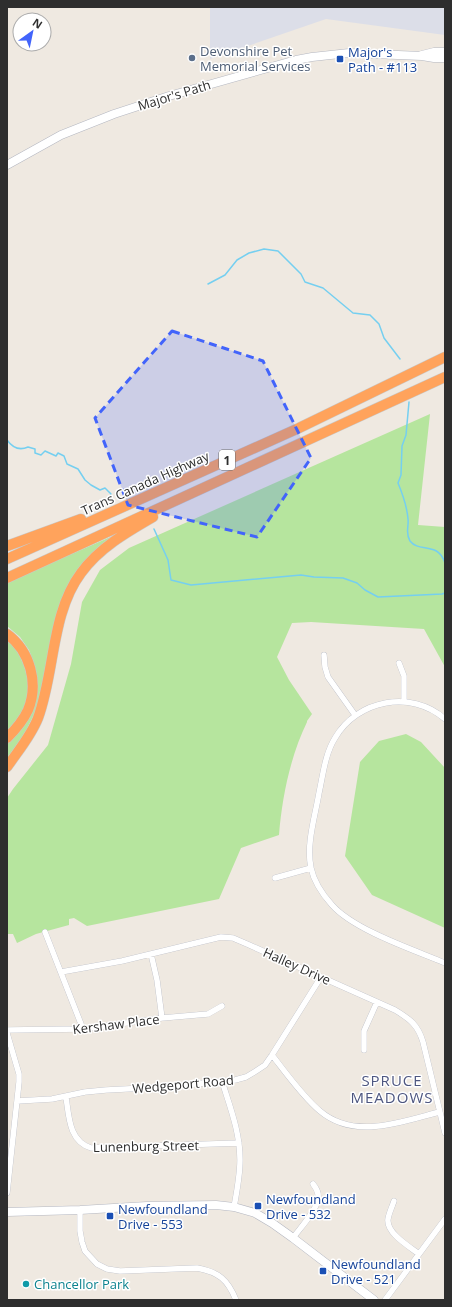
<svg xmlns="http://www.w3.org/2000/svg" width="452" height="1307" font-family="'Open Sans',sans-serif">
<style>
.airport{fill:#dcdee8}
.green{fill:#b6e59e}
.lines{fill:none;stroke-linecap:round;stroke-linejoin:round}
.stream{stroke:#75cff0;stroke-width:1.5}
.street-casing{stroke:#b4b7c1;stroke-width:6}
.secondary-casing{stroke:#b4b7c1;stroke-width:9}
.highway-casing{stroke:#c9c9c9;stroke-width:11}
.street{stroke:#fff;stroke-width:5.5}
.secondary{stroke:#fff;stroke-width:8}
.highway{stroke:#ffa35c;stroke-width:10}
.marked{fill:#4264fb;fill-opacity:0.2;stroke:#4264fb;stroke-width:3;stroke-dasharray:8 5;stroke-linejoin:round}
.service-dot{fill:#5c6f8a;stroke:#fff;stroke-width:1.5}
.transit-dot{fill:#1a4fb4;stroke:#fff;stroke-width:1.5}
.culture-dot{fill:#0f9aa8;stroke:#fff;stroke-width:1.5}
.labels{text-anchor:middle;dominant-baseline:central;stroke-width:3;stroke-linejoin:round;paint-order:stroke}
.shield{fill:#fff;stroke:#6d6d6d;stroke-width:1}
.shield-label{font-size:12px;font-weight:bold;fill:#2e2e2e}
.service-label{font-size:13px;fill:#4e5e75;stroke:#fff;text-anchor:start}
.transit-label{font-size:13px;fill:#164399;stroke:#fff;text-anchor:start}
.street-label{font-size:13px;fill:#2e2e2e;stroke:#fff}
.culture-label{font-size:13px;fill:#0d838f;stroke:#fff;text-anchor:start}
.quarter-label{font-size:15px;letter-spacing:1px;fill:#4d5680;stroke:#fff}
</style>
<rect width="100%" height="100%" fill="#efe9e1"/>
<path class="airport" d="M210,7H445V35L326,19L210,59Z"/>
<path class="green" d="M430,414L418,525L445,527V667L424,629L311,622L292,623L277,657L289,680L312,714L307,721V722C290,757 282,798 279,835L241,848L219,899L87,926L74,918L69,919V925L36,934L17,943L13,934H7V798L13,789L48,745L71,664L82,602L100,570L129,548Z
M115,535C88,554 69,576 59,608L39,704L24,735L7,758V743L12,738L37,680L34,664L29,650L20,637L7,626V582Z
M7,636C21,651 33,682 27,703C23,714 15,723 7,731Z
M406,734L421,742L445,768V928L372,895L345,856L360,762L379,741Z"/>
<g class="lines">
<path class="stream" d="M208,284L225,275L237,260L249,253L264,249L278,251L301,274L305,282L323,288L353,313L370,315L379,324L384,338L400,359
M409,402L406,435L402,446L401,475L398,483C403,495 407,506 408,519C409,527 405,533 410,541C419,553 438,541 445,563
M7,440C12,447 19,451 28,447L35,449V453L41,455L45,451L56,456L58,453L64,456L67,464L78,469L85,480L91,485L100,490L105,488L111,494
M154,529L168,560L171,580L191,585L301,575L314,577L343,578L357,583L365,590L378,597L442,594L445,593"/>
<g class="street-casing">
<path id="street" d="M324,655L325,667L328,677L355,715
M399,663L404,676V702
M445,719C411,689 357,700 335,738C325,754 323,775 319,793C315,817 306,844 311,868C314,882 323,895 332,905C354,930 414,950 445,963
M275,878L311,868
M45,932L83,1029
M151,954L157,980L162,1018
M61,972L122,961L221,937L233,938L247,944L395,1010C410,1019 418,1025 423,1042L445,1133
M7,1030L83,1029L162,1018L208,1014L222,1006
M7,1033L19,1074V1082L7,1193
M364,1050V1031L377,1002
M272,1055C286,1073 303,1097 320,1111C354,1140 401,1122 439,1112
M222,1081C230,1107 240,1132 240,1160C240,1175 237,1191 234,1207
M66,1097C69,1117 69,1141 91,1148L239,1143
M17,1101L52,1099L85,1092L106,1090L165,1087L235,1080L246,1077L256,1071L265,1065L272,1055L321,977
M394,1201C392,1207 389,1213 388,1219C386,1233 410,1247 419,1254
M80,1210V1231L82,1242L85,1251L97,1264L107,1269L120,1271L197,1268C219,1272 228,1280 236,1300
M293,1238C300,1228 318,1209 318,1198C319,1192 316,1188 313,1184
M385,1300L445,1219"/>
</g>
<g class="secondary-casing">
<path id="secondary" d="M422,55L434,52H445
M7,165L61,135L114,114L169,96L296,60L312,57L349,53L422,56L434,58H445
M7,1212L80,1210L147,1206L216,1205L234,1207L255,1213L272,1223L293,1238L374,1300"/>
</g>
<g class="highway-casing">
<path id="highway" d="M7,546L81,519
M7,559L299,428L445,357
M7,578L445,377
M7,634C30,651 39,683 28,710C23,721 15,730 7,738
M7,767C18,751 31,736 38,718C55,672 51,613 81,573C99,548 127,532 153,517"/>
</g>
<use href="#street" class="street"/>
<use href="#secondary" class="secondary"/>
<use href="#highway" class="highway"/>
</g>
<path class="marked" d="M172,331L263,361L311,458L257,537L128,505L95,418Z"/>
<circle class="service-dot" cx="192" cy="58" r="4"/>
<g class="transit-dot">
<rect x="336" y="55" width="8" height="8" rx="2"/>
<rect x="254" y="1202" width="8" height="8" rx="2"/>
<rect x="106" y="1212" width="8" height="8" rx="2"/>
<rect x="319" y="1267" width="8" height="8" rx="2"/>
</g>
<circle class="culture-dot" cx="26" cy="1284" r="4"/>
<g class="labels">
<rect class="shield" x="219" y="450" width="16" height="20" rx="3"/>
<g class="shield-label">
<text x="227" y="460">1</text>
</g>
<g class="service-label">
<text x="200" y="51">Devonshire Pet<tspan x="200" dy="15">Memorial Services</tspan></text>
</g>
<g class="transit-label">
<text x="348" y="52">Major's<tspan x="348" dy="15">Path - #113</tspan></text>
<text x="266" y="1199">Newfoundland<tspan x="266" dy="15">Drive - 532</tspan></text>
<text x="118" y="1209">Newfoundland<tspan x="118" dy="15">Drive - 553</tspan></text>
<text x="331" y="1264">Newfoundland<tspan x="331" dy="15">Drive - 521</tspan></text>
</g>
<g class="street-label">
<text transform="translate(174 95) rotate(-17)">Major's Path</text>
<text transform="translate(145 483) rotate(-24)">Trans Canada Highway</text>
<text transform="translate(297 966) rotate(24)">Halley Drive</text>
<text transform="translate(116 1024) rotate(-7)">Kershaw Place</text>
<text transform="translate(183 1084) rotate(-5)">Wedgeport Road</text>
<text transform="translate(146 1146) rotate(-1)">Lunenburg Street</text>
</g>
<g class="culture-label">
<text x="34" y="1284">Chancellor Park</text>
</g>
<g class="quarter-label">
<text x="392" y="1080">SPRUCE<tspan x="392" dy="17">MEADOWS</tspan></text>
</g>
</g>
<rect width="452" height="1307" fill="none" stroke="#2e2e2e" stroke-width="16"/>
<g transform="translate(32 32) rotate(33)"><circle r="19" fill="#ffffff" stroke="#ababab"/>
<path d="M0-3L7 15L0 10L-7 15Z" fill="#4264fb"/>
<text y="-6" font-size="11" font-weight="bold" text-anchor="middle" fill="#2e2e2e">N</text>
</g>
</svg>
